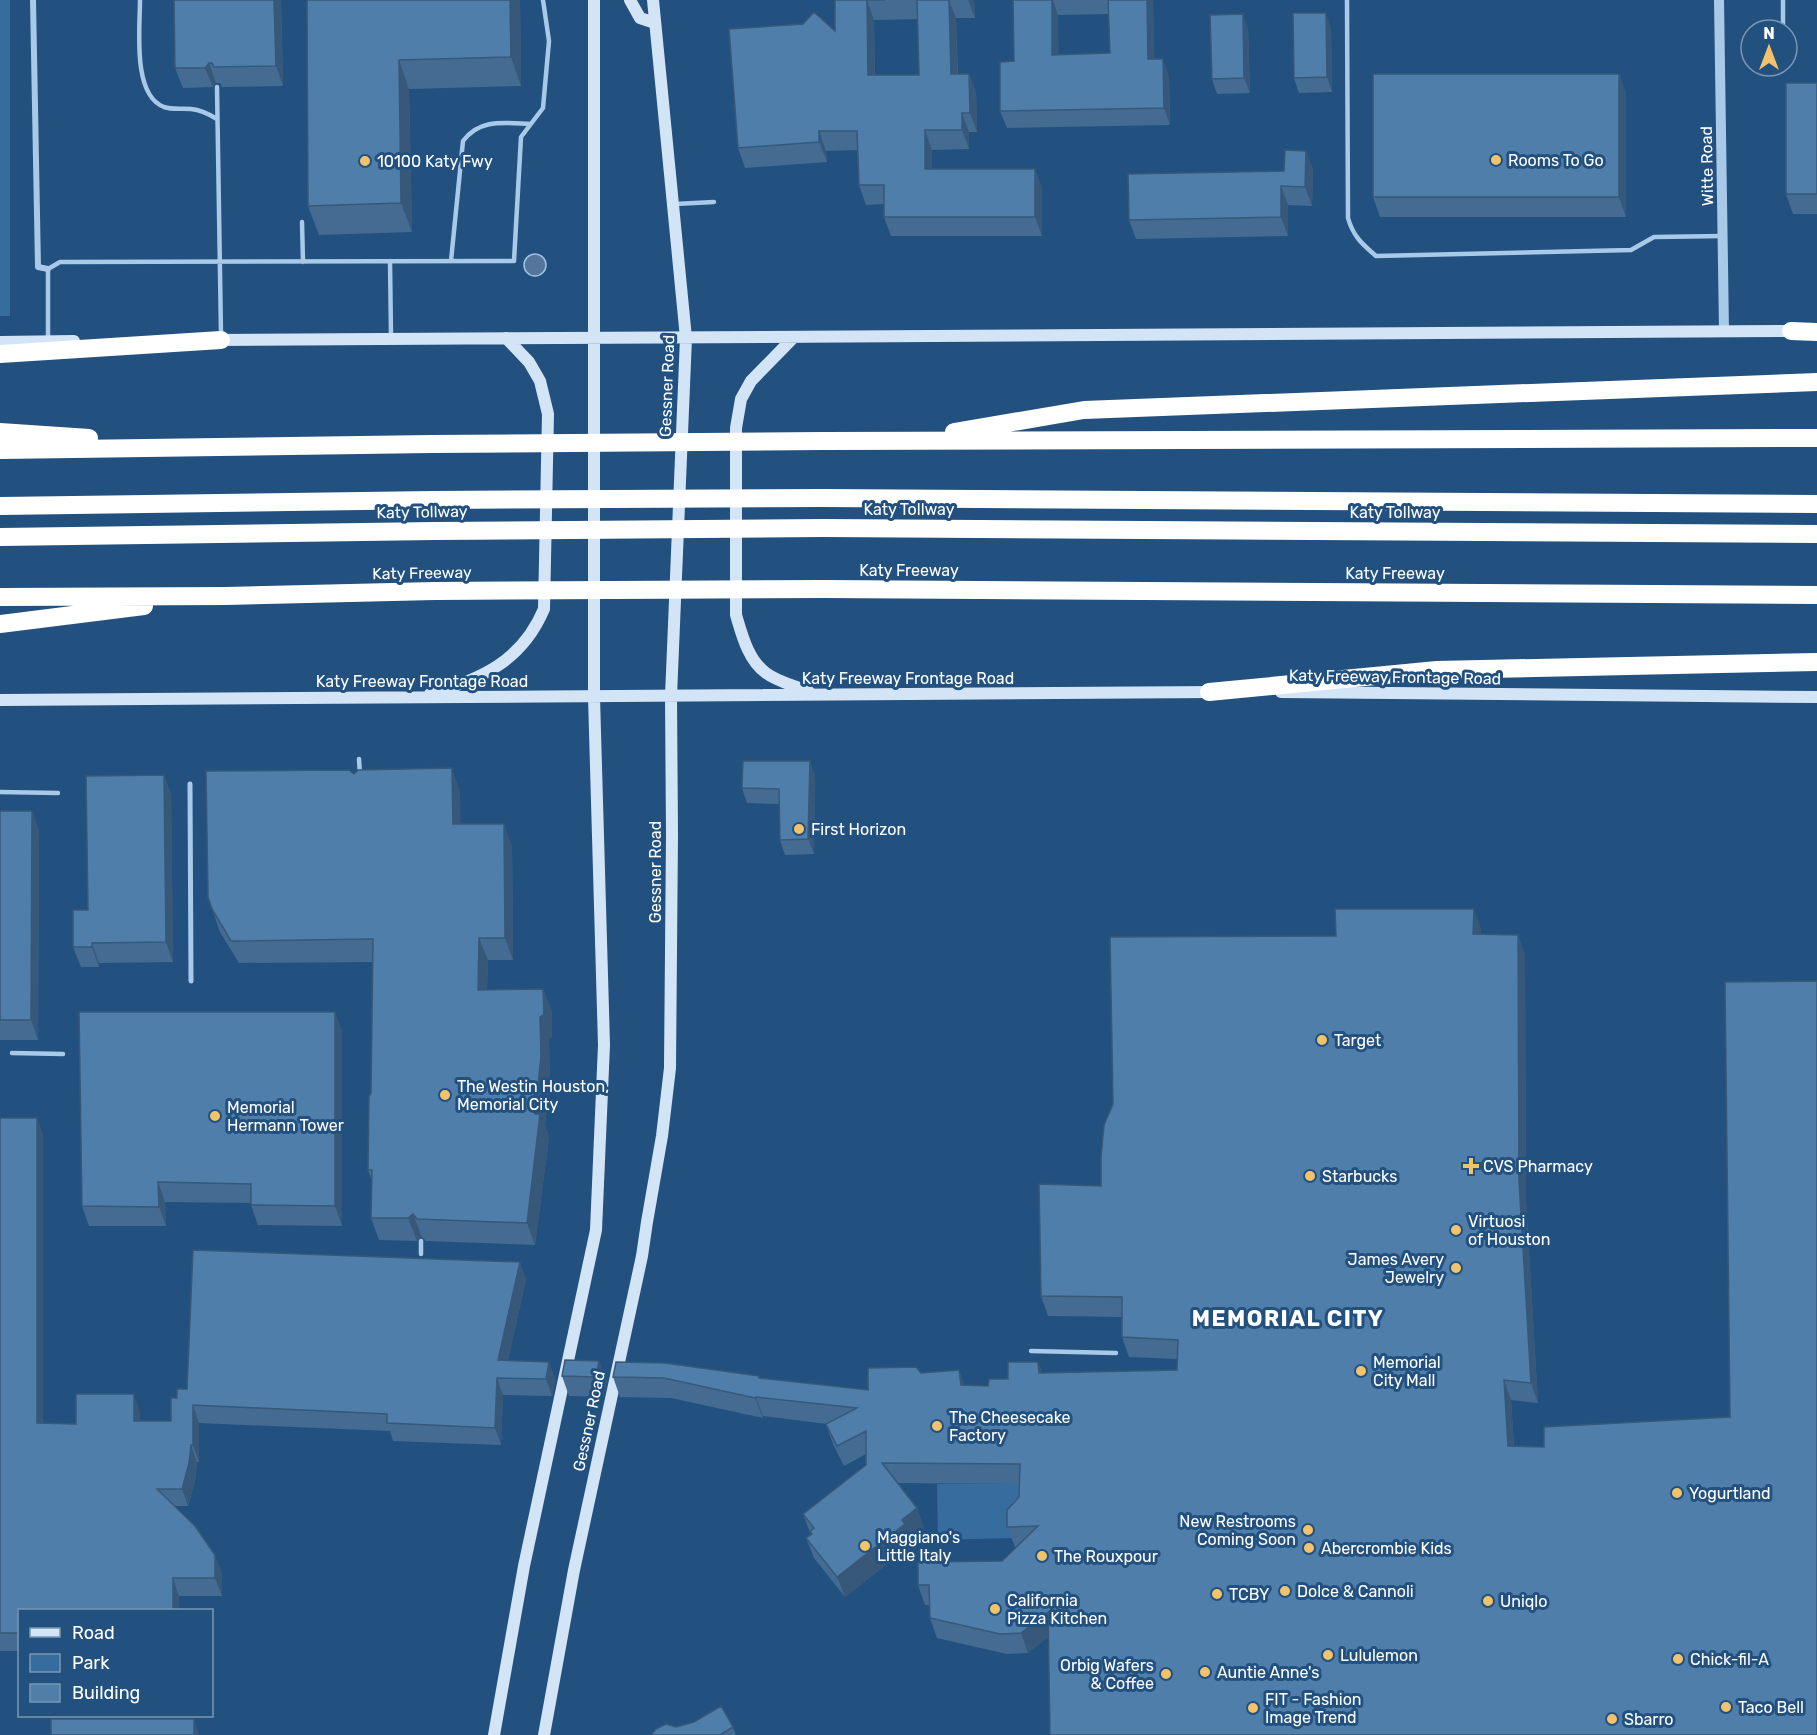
<svg xmlns="http://www.w3.org/2000/svg" width="1817" height="1735" font-family="Rubik,sans-serif">
<style>
.green{fill:#376c9e}
.water{fill:#557698;stroke:#9cc4e8;stroke-width:1.5}
.lines{fill:none;stroke-linecap:round;stroke-linejoin:round}
.service{stroke:#a8c9e7;stroke-width:4.5}
.pedestrian{stroke:#a8c9e7;stroke-width:5}
.minor{stroke:#a8c9e7;stroke-width:6}
.tertiary{stroke:#a8c9e7;stroke-width:10}
.secondary{stroke:#d3e4f6;stroke-width:12}
.motorway{stroke:#fff;stroke-width:18}
.motorway-bridge{stroke:#fff;stroke-width:18}
.wall{fill:#446c93;fill-rule:evenodd}
.shaded-wall{fill:#375878}
.building{fill:#4f7eab;stroke:#375878;stroke-width:1.5}
.poi-dot{fill:#f3c36b;stroke:#225180;stroke-width:2}
.labels{text-anchor:middle;dominant-baseline:central;stroke-width:6;stroke-linejoin:round;paint-order:stroke}
.poi-label{font-size:16px;fill:#fff;stroke:#225180;text-anchor:start}
.street-label{font-size:16px;fill:#fff;stroke:#225180}
.district-label{font-size:22px;font-weight:bold;letter-spacing:1.5px;fill:#fff;stroke:#225180}
</style>
<rect width="100%" height="100%" fill="#225180"/>
<path class="green" d="M0,0H10V316H0Z
M937,1484H1027L1014,1538L938,1540Z"/>
<path class="water" d="M524 265a11 11 0 1 1 22 0a11 11 0 1 1-22 0Z"/>
<g class="lines">
<path class="service" d="M140,0C140,28 132,95 164,107C173,110 182,108 191,109C201,110 209,114 217,119
M1347,0L1348,218C1353,236 1362,244 1376,256L1631,250L1654,237L1723,236
M1783,0V30
M217,87L221,334
M675,204L714,202
M302,222L303,262
M390,261L391,336
M451,261L463,141C480,118 505,123 531,124
M48,339V269L60,262L514,261L521,137L543,108L549,41L543,0
M359,759L360,775
M0,792L58,793
M12,1053L63,1054
M421,1254V1241
M1031,1351L1116,1353"/>
<path class="pedestrian" d="M190,784L191,981"/>
<path class="minor" d="M33,0L38,267L48,269"/>
<path class="tertiary" d="M1719,0L1724,331"/>
<path class="secondary" d="M630,0L640,18L655,23
M794,337L751,381L741,399L736,428V615C742,635 748,660 766,673C778,682 796,686 809,692
M214,340L1799,331
M0,342L74,341
M1281,692L1817,697
M430,694C482,679 522,661 544,609L548,414L540,381L529,362L506,338
M0,700L1216,692
M494,1735L524,1566L596,1230L604,1045L594,697V0
M544,1735L574,1570L642,1256L647,1222L662,1136L670,1068L672,834L671,696L686,338L653,0"/>
<path class="motorway" d="M1791,331L1817,332
M0,354L221,340
M0,432L89,438
M954,432L1084,410L1817,382
M823,441L1817,438
M0,450L432,444
M823,498L1817,504
M0,506L434,500
M823,528L1817,534
M0,537L435,531
M824,589L1817,595
M0,597L226,596L435,591
M0,624L144,606
M1209,692L1437,670L1817,662"/>
<path class="motorway-bridge" d="M432,444L823,441
M434,500L823,498
M435,531L823,528
M435,591L824,589"/>
</g>
<path class="wall" d="M174,0H281L283,86L222,87L220,83H216L213,87L183,88L175,68Z
M307,0H520L521,86L409,89L412,232L319,235L308,206Z
M835,0H974L975,18H956L958,74H969L976,93L977,132H969V149L932,150V169H1035L1042,189V236H891L884,217V204L866,205L859,185L857,150L826,151L827,162L745,168L738,148L835,31ZM918,19L919,75H875L874,20Z
M1013,0H1153L1154,59L1169,76L1170,125L1007,128L1000,111L1014,61ZM1109,14L1110,53L1058,55V15Z
M1331,28L1332,92L1299,93L1294,78Z
M1248,29L1250,93L1217,94L1212,79Z
M1619,74L1626,94V217H1380L1373,197Z
M1817,83V214H1793L1786,194Z
M1306,151L1313,170L1312,206L1288,205V236L1136,239L1129,220L1284,171Z
M354,774L460,791V824L512,846L513,960H488L487,990L543,989L552,1012V1036L549,1039L550,1079L545,1126L549,1137L535,1245L426,1241L422,1237L417,1241L379,1240L371,1218L372,1181L368,1170L371,1093L373,962L239,963L220,932L208,897Z
M164,775L171,795L173,962L99,963V967H81L73,947L88,910Z
M815,776L814,854L785,855L780,840L779,804L747,803L742,788Z
M0,811H32L39,831L38,1040H0Z
M1481,929V934L1518,935L1525,955L1526,1201L1538,1403L1511,1400L1514,1446L1817,1735L1048,1637L1028,1653L1007,1654L937,1638L930,1618L929,1605H925L918,1585L1002,1561L1017,1547H1015L1007,1527L1019,1497V1484L898,1483L917,1508L924,1528L910,1539L912,1544L845,1597L814,1558L806,1538L811,1535L803,1514L866,1465V1454L844,1466L833,1444L826,1424H827L763,1416V1418L671,1398L620,1397L613,1377L760,1378L868,1390L921,1373L959,1370L964,1385L988,1386L1008,1379L1038,1362L1042,1373L1177,1370V1359L1129,1357L1122,1337V1317L1048,1316L1041,1296L1101,1186L1336,936Z
M342,1031V1226L258,1225L251,1205V1203L165,1202L166,1226H89L82,1206Z
M0,1118L43,1135V1423L76,1424L140,1412V1421H171L177,1398L187,1389L526,1279L508,1360L556,1379L552,1396L503,1395L501,1445L393,1441L390,1431L199,1423V1462H197L195,1481L188,1506H175L222,1573V1596H179V1611H20V1651H0Z
M599,1361L607,1381L603,1397L569,1396L562,1376Z
M676,1727H733L736,1735H651Z"/>
<path class="shaded-wall" d="M274,0H281L283,86L276,66Z
M510,0H520L521,86L511,57Z
M867,0L874,20L875,95L868,75Z
M949,0L956,18L958,94L951,74Z
M968,0H974L975,18Z
M1052,0H1053L1058,15L1059,72L1052,55Z
M1147,0H1153L1155,76L1148,59Z
M1326,13L1331,28L1332,92L1327,77Z
M1243,14L1248,29L1250,93L1244,78Z
M1163,59L1169,76L1170,125L1164,108Z
M399,60L409,89L412,232L401,203Z
M209,63L216,83L213,87L205,68Z
M969,74L976,93L977,132L970,113Z
M1619,74L1626,94V217L1619,197Z
M962,113L969,132V149L962,130Z
M925,130L932,150V189L925,169Z
M819,131L826,151L827,162L819,142Z
M1306,151L1313,170L1312,206L1305,187Z
M1035,169L1042,189V236L1035,217Z
M1281,186L1288,205V236L1281,217Z
M810,761L815,776L814,854L808,839Z
M452,768L460,791L461,847L453,824Z
M164,775L171,795L173,962L166,942Z
M32,811L39,831L38,1040L31,1020Z
M504,824L512,846L513,960L505,938Z
M1474,909L1481,929V954L1473,934Z
M1518,935L1525,955L1526,1201L1538,1403L1531,1383L1519,1181Z
M479,938L488,960L486,1012L478,990Z
M92,943L99,963V967L92,947Z
M543,989L552,1012V1036L549,1039L550,1079L545,1126L549,1137L535,1245L527,1223L535,1114L540,1017Z
M335,1012L342,1031V1226L335,1206Z
M37,1118L43,1135V1440L37,1423Z
M158,1182L165,1202L166,1226L159,1207Z
M413,1214L422,1237L417,1241L408,1218Z
M520,1262L526,1279L504,1377L498,1360Z
M599,1361L607,1381L603,1397L596,1377Z
M549,1362L556,1379L552,1396L546,1379Z
M1038,1362L1045,1382L1039,1373Z
M959,1370L966,1390L961,1385Z
M497,1378L503,1395L501,1445L495,1428Z
M1504,1380L1511,1400L1515,1465L1508,1446Z
M134,1394L140,1412V1438L134,1421Z
M756,1397L763,1416V1418L755,1398Z
M193,1405L199,1423V1462L193,1445Z
M191,1445L197,1462L195,1481L188,1506L182,1489Z
M917,1508L924,1528L910,1539L912,1544L845,1597L837,1577L902,1520Z
M215,1555L222,1573V1596L215,1578Z
M173,1578L179,1596V1611H173Z
M1048,1612L1055,1632L1028,1653L1021,1633Z
M194,1719L199,1735H194Z"/>
<path class="building" d="M174,0H274L276,66L214,67L212,63H209L205,68H175Z
M307,0H510L511,57L399,60L401,203L308,206Z
M835,0H885H867L868,75H919L917,0H949L951,74H969L970,113H962V130H925V169H1035V217H884V185H859L857,131H819V142L738,148L729,29L803,24L814,12L835,31Z
M1013,0H1052V55L1110,53L1108,0H1147L1148,59H1163L1164,108L1000,111V62L1014,61Z
M1293,13H1326L1327,77L1294,78Z
M1243,14L1244,78L1212,79L1210,15Z
M1373,74H1619V197H1373Z
M1786,83H1817V194H1786Z
M1285,150L1306,151L1305,187L1281,186V217L1129,220L1128,174L1284,171Z
M743,761H810L808,839L780,840L779,789L742,788Z
M452,768L453,824H504L505,938H479L478,990L543,989L544,1014L540,1017L541,1056L535,1114H540L527,1223L417,1219L413,1214L408,1218H371L372,1170H368L369,1096L371,1093L373,939L231,941L212,909L208,897L206,771L349,770L354,774L358,770Z
M164,775L166,942L92,943V947H73V910H88L86,776Z
M0,811H32L31,1020H0Z
M1335,909H1474L1473,934L1518,935L1519,1181L1531,1383L1504,1380L1508,1446L1544,1447V1427L1730,1417L1725,982L1817,981V1735H1050L1048,1612L1021,1633L1000,1634L930,1618L929,1585H918V1562L1002,1561L1038,1526L1007,1527V1510L1019,1497L1020,1464L882,1463L917,1508L902,1520L905,1524L837,1577L806,1538L812,1534L810,1531L814,1528L803,1514L866,1465V1431L837,1446L826,1424L857,1408L756,1397L755,1398L664,1378L613,1377L616,1362L665,1363L759,1376V1378L868,1390V1368L916,1367L921,1373L959,1370L961,1385L988,1386L989,1379H1008V1362H1038L1039,1373L1177,1370L1178,1340L1122,1337V1297L1041,1296L1039,1184L1101,1186V1157L1104,1125L1113,1104L1110,937L1336,936Z
M79,1012H335V1206L251,1205V1184L158,1182L159,1207L82,1206Z
M0,1118H37V1423L76,1424V1394H134V1421H171V1398H177V1389H187L193,1250L520,1262L498,1360L549,1362L546,1379L497,1378L495,1428L387,1423V1414L193,1405V1445H191L189,1463L182,1489H157L195,1526L215,1555V1578H173V1611H20V1633H0Z
M565,1360L599,1361L596,1377L562,1376Z
M721,1706L733,1727L720,1735H651L656,1729L666,1724L676,1727L694,1722Z
M51,1719H194V1735H51Z"/>
<g class="poi-dot">
<circle cx="1496" cy="160" r="6"/>
<circle cx="365" cy="161" r="6"/>
<circle cx="799" cy="829" r="6"/>
<circle cx="1322" cy="1040" r="6"/>
<circle cx="445" cy="1095" r="6"/>
<circle cx="215" cy="1116" r="6"/>
<path d="M1468 1157h6v6h6v6h-6v6h-6v-6h-6v-6h6z"/>
<circle cx="1310" cy="1176" r="6"/>
<circle cx="1456" cy="1230" r="6"/>
<circle cx="1456" cy="1268" r="6"/>
<circle cx="1361" cy="1371" r="6"/>
<circle cx="937" cy="1426" r="6"/>
<circle cx="1677" cy="1493" r="6"/>
<circle cx="1308" cy="1530" r="6"/>
<circle cx="865" cy="1546" r="6"/>
<circle cx="1309" cy="1548" r="6"/>
<circle cx="1042" cy="1556" r="6"/>
<circle cx="1285" cy="1591" r="6"/>
<circle cx="1217" cy="1594" r="6"/>
<circle cx="1488" cy="1601" r="6"/>
<circle cx="995" cy="1609" r="6"/>
<circle cx="1328" cy="1655" r="6"/>
<circle cx="1678" cy="1659" r="6"/>
<circle cx="1205" cy="1672" r="6"/>
<circle cx="1166" cy="1674" r="6"/>
<circle cx="1726" cy="1707" r="6"/>
<circle cx="1253" cy="1708" r="6"/>
<circle cx="1612" cy="1719" r="6"/>
</g>
<g class="labels">
<g class="poi-label">
<text x="1508" y="160">Rooms To Go</text>
<text x="377" y="161">10100 Katy Fwy</text>
<text x="811" y="829">First Horizon</text>
<text x="1334" y="1040">Target</text>
<text x="457" y="1086">The Westin Houston,<tspan x="457" dy="18">Memorial City</tspan></text>
<text x="227" y="1107">Memorial<tspan x="227" dy="18">Hermann Tower</tspan></text>
<text x="1483" y="1166">CVS Pharmacy</text>
<text x="1322" y="1176">Starbucks</text>
<text x="1468" y="1221">Virtuosi<tspan x="1468" dy="18">of Houston</tspan></text>
<text x="1444" y="1259" text-anchor="end">James Avery<tspan x="1444" dy="18">Jewelry</tspan></text>
<text x="1373" y="1362">Memorial<tspan x="1373" dy="18">City Mall</tspan></text>
<text x="949" y="1417">The Cheesecake<tspan x="949" dy="18">Factory</tspan></text>
<text x="1689" y="1493">Yogurtland</text>
<text x="1296" y="1521" text-anchor="end">New Restrooms<tspan x="1296" dy="18">Coming Soon</tspan></text>
<text x="877" y="1537">Maggiano's<tspan x="877" dy="18">Little Italy</tspan></text>
<text x="1321" y="1548">Abercrombie Kids</text>
<text x="1054" y="1556">The Rouxpour</text>
<text x="1297" y="1591">Dolce &amp; Cannoli</text>
<text x="1229" y="1594">TCBY</text>
<text x="1007" y="1600">California<tspan x="1007" dy="18">Pizza Kitchen</tspan></text>
<text x="1500" y="1601">Uniqlo</text>
<text x="1340" y="1655">Lululemon</text>
<text x="1690" y="1659">Chick-fil-A</text>
<text x="1154" y="1665" text-anchor="end">Orbig Wafers<tspan x="1154" dy="18">&amp; Coffee</tspan></text>
<text x="1217" y="1672">Auntie Anne's</text>
<text x="1265" y="1699">FIT - Fashion<tspan x="1265" dy="18">Image Trend</tspan></text>
<text x="1738" y="1707">Taco Bell</text>
<text x="1624" y="1719">Sbarro</text>
</g>
<g class="street-label">
<text transform="translate(1707 166) rotate(-91)">Witte Road</text>
<text transform="translate(667 386) rotate(-88)">Gessner Road</text>
<text x="909" y="509">Katy Tollway</text>
<text transform="translate(422 512) rotate(-1)">Katy Tollway</text>
<text x="1395" y="512">Katy Tollway</text>
<text x="909" y="570">Katy Freeway</text>
<text transform="translate(422 573) rotate(-1)">Katy Freeway</text>
<text x="1395" y="573">Katy Freeway</text>
<text transform="translate(1395 677) rotate(1)">Katy Freeway Frontage Road</text>
<text x="908" y="678">Katy Freeway Frontage Road</text>
<text x="422" y="681">Katy Freeway Frontage Road</text>
<text transform="translate(655 872) rotate(-90)">Gessner Road</text>
<text transform="translate(589 1421) rotate(-78)">Gessner Road</text>
</g>
<g class="district-label">
<text x="1288" y="1318">MEMORIAL CITY</text>
</g>
</g>
<rect x="18" y="1609" width="195" height="108" fill="#225180" stroke="#7a97b3" stroke-width="1.5"/>
<rect x="30" y="1628" width="30" height="9" fill="#d3e4f6" stroke="#7a97b3" stroke-width="1.5"/>
<text x="72" y="1639" font-size="18" fill="#ffffff">Road</text>
<rect x="30" y="1654" width="30" height="18" fill="#376c9e" stroke="#7a97b3" stroke-width="1.5"/>
<text x="72" y="1669" font-size="18" fill="#ffffff">Park</text>
<rect x="30" y="1684" width="30" height="18" fill="#4f7eab" stroke="#7a97b3" stroke-width="1.5"/>
<text x="72" y="1699" font-size="18" fill="#ffffff">Building</text>
<g transform="translate(1769 48)"><circle r="28" fill="#225180" stroke="#7a97b3" stroke-width="1.5"/>
<path d="M0-4.5L10 22L0 15L-10 22Z" fill="#f3c36b"/>
<text y="-9" font-size="16" font-weight="bold" text-anchor="middle" fill="#ffffff">N</text>
</g>
</svg>
